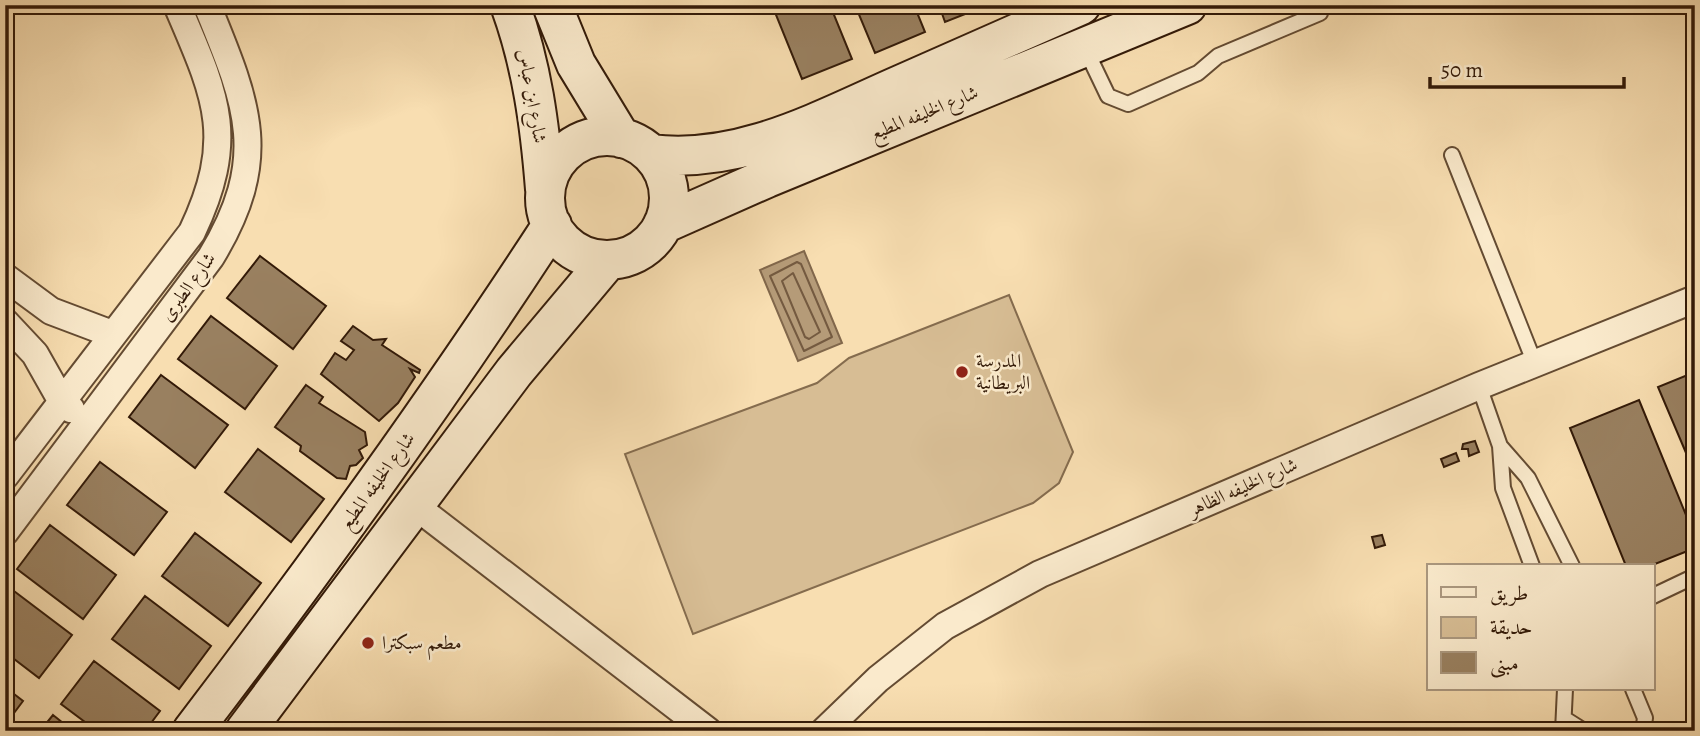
<svg xmlns="http://www.w3.org/2000/svg" width="1700" height="736" font-family="Alegreya,Amiri,serif">
<style>
.green{fill:#d7bd94;stroke:#856c4e;stroke-width:2}
.water{fill:#b59b78;stroke:#81674b;stroke-width:2}
.lines{fill:none;stroke-linecap:round;stroke-linejoin:round}
.shore{stroke:#745a40;stroke-width:2}
.building{fill:#998060;stroke:#331a08;stroke-width:2}
.lane-casing{stroke:#644b32;stroke-width:18}
.street-casing{stroke:#644b32;stroke-width:30}
.secondary-casing{stroke:#331a08;stroke-width:42}
.lane{stroke:#faeacc;stroke-width:14}
.street{stroke:#faeacc;stroke-width:26}
.secondary{stroke:#faeacc;stroke-width:38}
.poi-dot{fill:#8f2418;stroke:#faeacc;stroke-width:2.5}
.labels{text-anchor:middle;dominant-baseline:central;stroke-width:5;stroke-linejoin:round;paint-order:stroke}
.street-label{font-size:19px;fill:#331a08;stroke:#faeacc}
.poi-label{font-size:19px;fill:#331a08;stroke:#faeacc;text-anchor:start}
</style>
<rect width="100%" height="100%" fill="#f8deb1"/>
<filter id="stains"><feTurbulence type="fractalNoise" baseFrequency=".00286" numOctaves="4"/><feColorMatrix values="0 0 0 0 .2 0 0 0 0 .09 0 0 0 0 .02 0 0 0 .5 -.17"/></filter>
<radialGradient id="worn" r=".72"><stop offset=".6" stop-color="#630" stop-opacity="0"/><stop offset="1" stop-color="#630" stop-opacity=".3"/></radialGradient>
<path class="green" d="M1009,295L1073,452L1059,483L1033,503L693,634L625,454L817,383L849,358Z"/>
<path class="water" d="M804,251L842,343L798,361L760,270Z"/>
<g class="lines">
<path class="shore" d="M797,262L801,264L832,337L804,351L770,276Z
M793,273L820,332L809,339L805,337L782,281Z"/>
</g>
<path class="building" d="M772,5H830L852,59L802,79Z
M855,5H914L925,32L875,53Z
M939,5H988L945,22Z
M260,256L326,306L293,349L227,298Z
M211,316L277,366L245,409L178,359Z
M353,326L373,340L386,339L382,345L420,370L419,373L410,369L415,377L398,403L379,421L321,374L335,353L346,360L354,350L341,341Z
M5,372L11,384V402L5,419Z
M1695,372V474L1658,387Z
M161,375L228,425L195,468L129,417Z
M306,385L323,397L319,403L365,432L367,445L359,450L363,458L356,465L350,466L346,479L337,478L300,451L301,446L275,427Z
M1639,400L1695,537V548L1650,566H1626L1570,428Z
M1475,441L1479,452L1469,456L1468,449H1462L1463,444Z
M258,449L324,499L291,542L225,492Z
M1456,453L1459,461L1444,467L1441,459Z
M100,462L167,512L134,555L67,505Z
M50,525L116,575L83,619L17,569Z
M195,533L261,583L228,626L162,576Z
M1382,535L1385,545L1375,548L1372,537Z
M6,585L72,635L39,678L5,652Z
M145,596L211,646L179,689L112,639Z
M94,661L160,711L145,731H97L61,704Z
M5,687L23,701L5,725Z
M53,715L73,731H40Z"/>
<g class="lines">
<g class="lane-casing">
<path id="lane" d="M1692,5L1695,13
M1085,48L1108,96L1128,104L1198,73L1218,56L1320,13
M1452,155L1535,364
M1479,386L1500,446L1503,488L1532,566
M1500,446L1528,478L1572,566
M1653,596L1695,576
M1633,689L1645,718L1643,731
M1565,719L1584,731
M1563,731L1565,689"/>
</g>
<g class="street-casing">
<path id="street" d="M5,277L51,311L112,334
M5,322L35,354L61,400L71,409
M5,476L192,232C237,137 216,96 177,5
M414,505L708,731
M5,532L211,257C271,158 248,105 207,5
M824,731L878,679L945,626L1040,574L1479,386L1695,299"/>
</g>
<g class="secondary-casing">
<path id="secondary" d="M510,5C532,65 540,126 545,189
M552,5L576,64L621,138
M545 198a62 62 0 1 1 124 0a62 62 0 1 1-124 0Z
M651,154C740,165 820,120 900,85C960,59 1020,32 1081,5
M663,224L767,178L1187,5
M192,731C318,566 439,399 552,225
M245,731L514,372L608,260"/>
</g>
<use href="#lane" class="lane"/>
<use href="#street" class="street"/>
<use href="#secondary" class="secondary"/>
</g>
<g class="poi-dot">
<circle cx="962" cy="372" r="7"/>
<circle cx="368" cy="643" r="7"/>
</g>
<g class="labels">
<g class="street-label">
<text transform="translate(532 96) rotate(80)">شارع ابن عباس</text>
<text transform="translate(924 113) rotate(-22)">شارع الخليفه المطيع</text>
<text transform="translate(188 287) rotate(-54)">شارع الطبرى</text>
<text transform="translate(377 481) rotate(-54)">شارع الخليفه المطيع</text>
<text transform="translate(1243 487) rotate(-24)">شارع الخليفه الظاهر</text>
</g>
<g class="poi-label">
<text x="976" y="361">المدرسة<tspan x="976" dy="22">البريطانية</tspan></text>
<text x="382" y="643">مطعم سبكترا</text>
</g>
</g>
<rect width="1700" height="736" fill="none" stroke="#f8deb1" stroke-width="28"/>
<rect x="7" y="7" width="1686" height="722" fill="none" stroke="#331a08" stroke-width="3.5"/>
<rect x="14" y="14" width="1672" height="708" fill="none" stroke="#331a08" stroke-width="2"/>
<rect x="1427" y="564" width="228" height="126" fill="#faeacc" stroke="#aa977e" stroke-width="2"/>
<rect x="1441" y="587" width="35" height="10" fill="#faeacc" stroke="#aa977e" stroke-width="2"/>
<text x="1490" y="600" font-size="21" fill="#331a08">طريق</text>
<rect x="1441" y="617" width="35" height="21" fill="#d7bd94" stroke="#aa977e" stroke-width="2"/>
<text x="1490" y="634" font-size="21" fill="#331a08">حديقة</text>
<rect x="1441" y="652" width="35" height="21" fill="#998060" stroke="#aa977e" stroke-width="2"/>
<text x="1490" y="670" font-size="21" fill="#331a08">مبنى</text>
<path d="M1430 77v10h194v-10" fill="none" stroke="#331a08" stroke-width="3.5"/>
<text x="1441" y="77" font-size="21" fill="#331a08" stroke="#faeacc" stroke-width="5" paint-order="stroke">50 m</text>
<rect width="100%" height="100%" filter="url(#stains)"/>
<rect width="100%" height="100%" fill="url(#worn)"/>
</svg>
